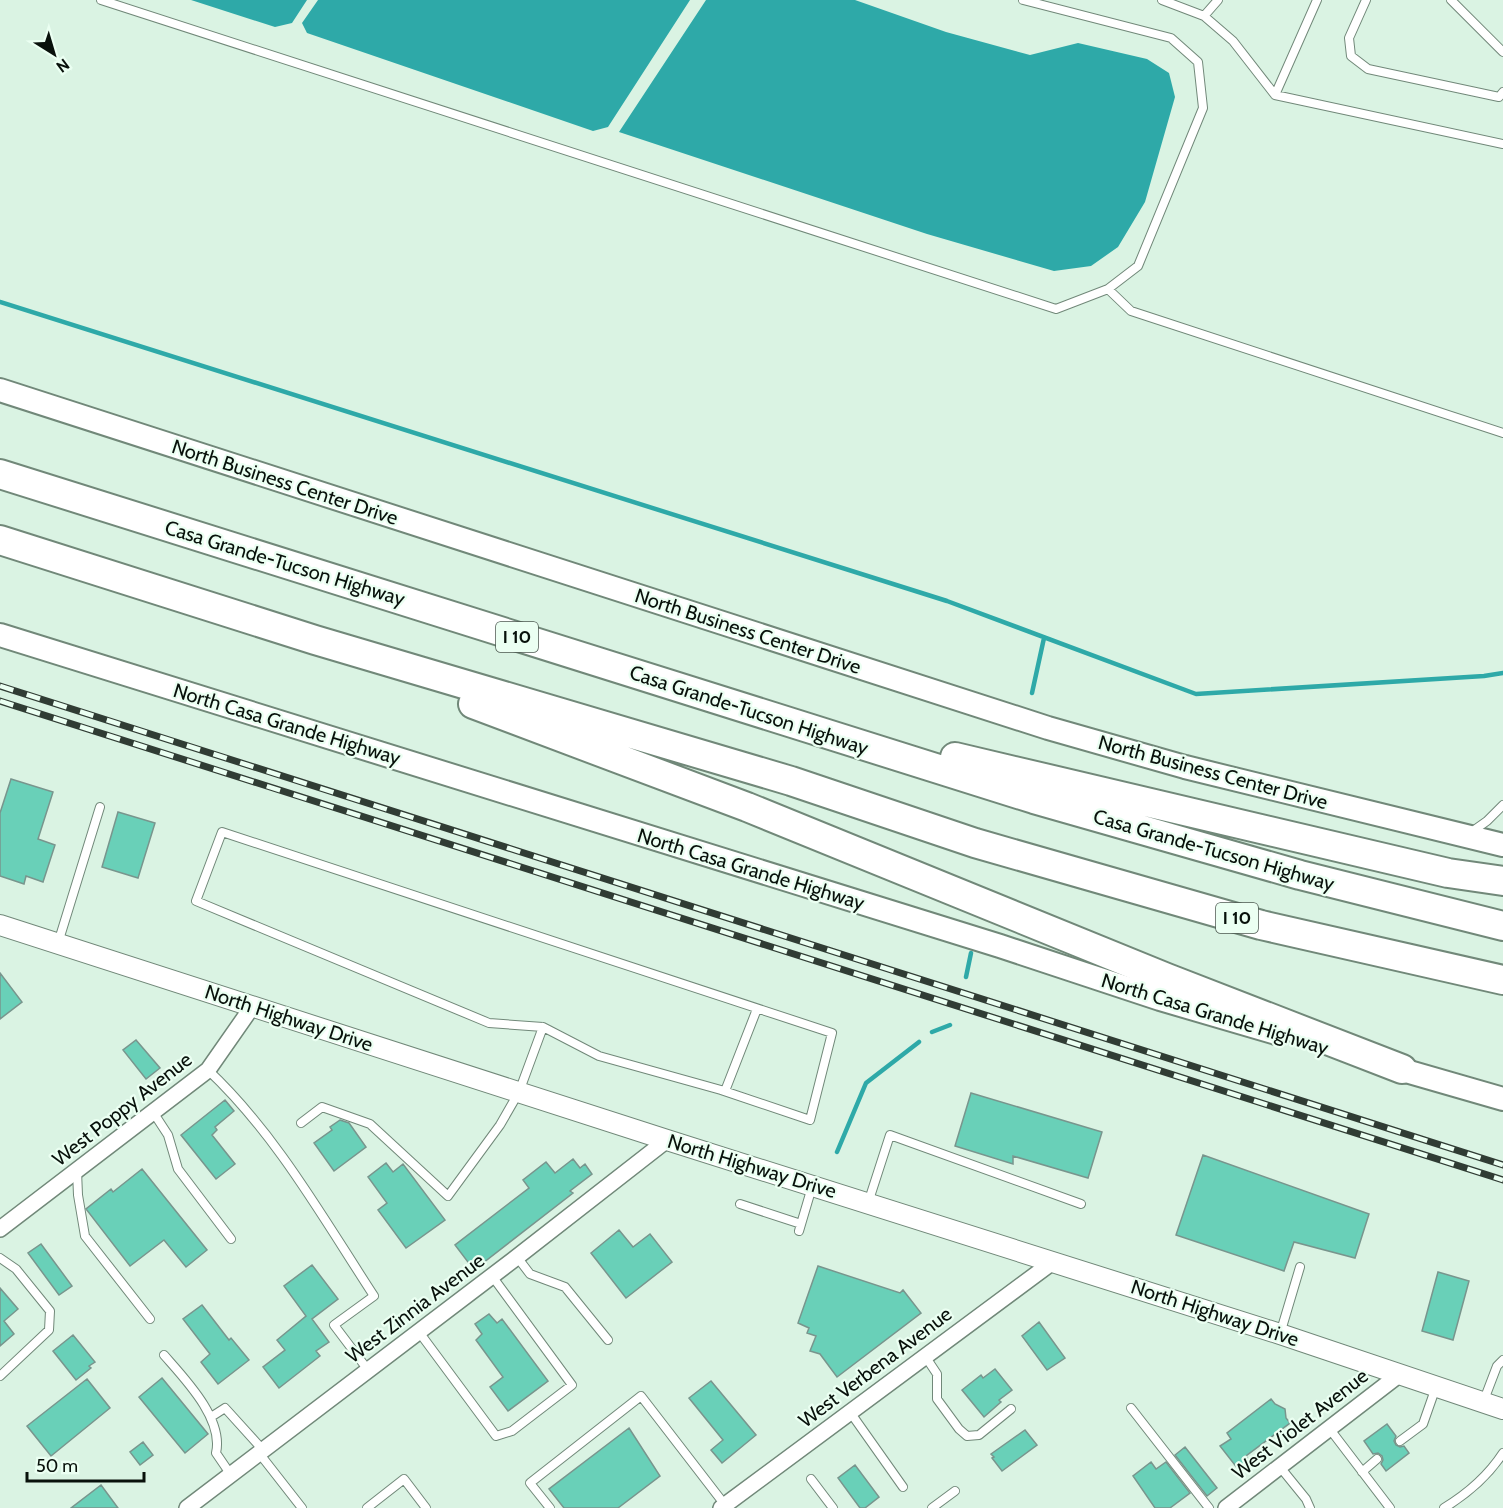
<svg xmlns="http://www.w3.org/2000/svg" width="1503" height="1508" font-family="Cabin,sans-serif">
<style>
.water{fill:#2ea9a8}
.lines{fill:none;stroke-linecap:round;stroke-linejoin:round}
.stream{stroke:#2ea9a8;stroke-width:4.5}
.building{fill:#69d0b8;stroke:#78958d;stroke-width:1.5}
.service-casing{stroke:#718879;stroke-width:10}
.minor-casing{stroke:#718879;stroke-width:18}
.tertiary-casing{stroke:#718879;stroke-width:22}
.secondary-casing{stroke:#718879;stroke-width:26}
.motorway-casing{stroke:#718879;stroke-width:32}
.service{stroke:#fff;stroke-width:8}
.minor{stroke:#fff;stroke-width:15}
.tertiary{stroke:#fff;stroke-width:20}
.secondary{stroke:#fff;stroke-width:22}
.motorway{stroke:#fff;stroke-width:28}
.rail-casing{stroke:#303c34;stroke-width:7}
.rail{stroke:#ebfff2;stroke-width:4.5;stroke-dasharray:14;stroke-linecap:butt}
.labels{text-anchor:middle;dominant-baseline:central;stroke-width:4.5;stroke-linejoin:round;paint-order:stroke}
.shield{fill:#ebfff2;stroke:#4c5850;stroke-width:1.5}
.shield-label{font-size:18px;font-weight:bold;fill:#08110b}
.street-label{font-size:20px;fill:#08110b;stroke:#ebfff2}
</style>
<rect width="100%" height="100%" fill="#daf3e3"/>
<path class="water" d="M191,0H307L292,23L275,27Z
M318,0H690L608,127L593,131L307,33L302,23Z
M706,0H855L946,32L1030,55L1078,43L1147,59L1169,73L1175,97L1145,202L1118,247L1091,266L1054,271L927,234L619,132Z"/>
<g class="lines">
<path class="stream" d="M0,302L947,601L1196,694L1484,676L1503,673
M1032,693L1044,638
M966,977L971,953
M932,1032L950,1025
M837,1152L866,1083L919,1042"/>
</g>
<path class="building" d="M11,779L53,792L38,839L55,845L43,882L26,876L24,884L0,876V813Z
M118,812L155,823L138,878L102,867Z
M0,973L22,1002L0,1019Z
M136,1040L160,1068L146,1079L123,1050Z
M971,1093L1102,1132L1088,1178L1013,1156V1164L955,1146Z
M225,1100L234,1111L215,1127L217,1130L212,1135L235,1164L216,1179L181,1135Z
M340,1120L349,1123L366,1147L334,1171L314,1143L332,1130L330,1127Z
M1203,1155L1369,1214L1355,1258L1294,1242L1284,1271L1176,1235Z
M573,1159L580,1168L585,1164L592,1174L570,1191L573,1193L474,1270L455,1245L529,1188L523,1180L546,1162L555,1173Z
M386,1163L393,1172L403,1164L445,1220L406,1248L378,1210L387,1203L368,1177Z
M142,1169L207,1250L186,1267L164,1240L130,1266L86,1209L111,1189L113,1192Z
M619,1230L633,1247L650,1234L672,1262L626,1298L591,1253Z
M41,1244L72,1286L59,1295L28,1253Z
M312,1265L338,1299L312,1319L329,1342L316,1351L320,1356L279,1388L263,1367L285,1350L277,1340L306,1316L284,1286Z
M818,1266L900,1293L903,1290L921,1313L837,1377L820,1354L810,1351L816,1336L807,1333L809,1328L798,1323Z
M1438,1272L1469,1281L1453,1340L1422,1331Z
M0,1288L18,1309L4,1321L14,1334L0,1346Z
M202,1305L229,1340L231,1338L249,1360L218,1384L201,1362L210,1354L183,1319Z
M489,1314L497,1323L502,1319L548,1381L508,1411L490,1387L503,1377L476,1340L482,1334L475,1324Z
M1039,1322L1065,1358L1047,1370L1022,1336Z
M73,1335L95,1362L89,1366L91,1368L76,1380L53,1351Z
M995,1369L1012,1390L999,1400L1001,1402L984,1417L962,1390L981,1375L983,1378Z
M162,1378L208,1434L185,1453L139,1397Z
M87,1379L110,1408L51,1456L27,1426Z
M711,1381L756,1435L722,1463L711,1450L723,1440L689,1398Z
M1271,1399L1275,1404L1285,1409L1286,1418L1290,1423L1246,1456L1249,1460L1238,1469L1220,1446L1231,1439L1227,1433Z
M1387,1424L1396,1436L1394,1441L1396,1445L1400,1447L1404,1446L1409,1453L1386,1471L1381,1464L1383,1460L1382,1456L1378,1453L1373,1454L1364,1441Z
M629,1428L660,1476L618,1508H564L549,1489Z
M1025,1430L1037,1445L1002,1471L992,1458L994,1457L991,1454Z
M143,1442L153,1455L140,1465L130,1452Z
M1185,1447L1217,1488L1207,1496L1175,1455Z
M1151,1462L1156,1469L1166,1462L1190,1493L1170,1508H1155L1133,1476Z
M855,1465L879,1497L865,1508H860L838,1478Z
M101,1485L118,1508H71Z"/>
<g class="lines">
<g class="service-casing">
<path id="service" d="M101,0L1056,309L1108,289L1138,266L1203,108L1198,62L1171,38L1023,0
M1162,0L1204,16L1233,41L1275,95L1503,144
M1366,0L1349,38L1351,56L1368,69L1499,97L1503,92
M1451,0L1503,52
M1204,16L1218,0
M1275,95L1317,0
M1108,289L1131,311L1503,433
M222,832L832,1033L810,1120L721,1090L599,1056L543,1027L489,1023L196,901Z
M1470,833L1487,821L1503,805
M58,943L100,807
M208,1070C276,1134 323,1218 374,1296L334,1325L368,1370
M725,1091L757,1009
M153,1112L168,1135L178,1169L231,1239
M301,1123L322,1107L370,1124L448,1196L500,1125L519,1092L543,1027
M77,1171L78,1195L85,1236L150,1319
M868,1203L890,1135L1081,1204
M740,1204L801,1224
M799,1231L812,1187
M517,1257L530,1274L565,1287L608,1340
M0,1258L16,1269L50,1311L49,1330L0,1376
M419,1332L496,1436L512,1431L572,1385L492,1276
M1280,1334L1300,1267
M164,1355C185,1379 224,1419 216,1453L231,1475
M925,1356L937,1374V1399L959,1429L967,1436L979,1435L1011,1409
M1484,1400L1497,1366L1503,1360
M1131,1408L1209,1508
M850,1412L903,1487
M211,1417L225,1408L263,1450
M1329,1428L1390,1508
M1400,1441L1423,1424L1436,1387
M259,1453L302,1508
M1280,1467L1306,1499L1310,1508
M1362,1472L1377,1459
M811,1479L833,1508
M367,1508L404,1479L426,1508
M550,1508L530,1483L641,1396L725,1505
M932,1508L955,1491
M1444,1508C1467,1494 1488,1476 1503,1453"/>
</g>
<g class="minor-casing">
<path id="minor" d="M0,1229L208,1070L252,1007
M187,1508L517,1257L667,1140
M721,1508L1054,1261
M1226,1508L1400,1374"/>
</g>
<g class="tertiary-casing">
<path id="tertiary" d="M0,925L667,1140L1280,1334L1503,1409"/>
</g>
<g class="secondary-casing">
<path id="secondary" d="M0,390L1048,728L1185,767L1503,845
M0,635L1000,946L1160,999L1276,1033
M1385,1065L1503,1099"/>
</g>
<g class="motorway-casing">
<path id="motorway" d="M0,474L1034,799L1300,875L1503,926
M0,540L315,640L791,781L975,843L1261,925L1503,980
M473,704L747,807L1167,978L1402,1069
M955,757L1448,873L1503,881"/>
</g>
<use href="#service" class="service"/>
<use href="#minor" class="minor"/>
<use href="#tertiary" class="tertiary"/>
<use href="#secondary" class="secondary"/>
<use href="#motorway" class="motorway"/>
<g class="rail-casing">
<path id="rail" d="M0,686L1503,1165
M0,701L1503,1180"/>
</g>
<use href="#rail" class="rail"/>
</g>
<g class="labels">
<g class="shield">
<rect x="496" y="622" width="42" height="30" rx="4.5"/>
<rect x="1216" y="903" width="42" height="30" rx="4.5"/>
</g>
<g class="shield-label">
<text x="517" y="637">I 10</text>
<text x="1237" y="918">I 10</text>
</g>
<g class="street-label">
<text transform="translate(285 482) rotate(18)">North Business Center Drive</text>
<text transform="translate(285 563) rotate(17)">Casa Grande-Tucson Highway</text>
<text transform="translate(748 631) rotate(18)">North Business Center Drive</text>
<text transform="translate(749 710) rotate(18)">Casa Grande-Tucson Highway</text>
<text transform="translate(287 724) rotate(17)">North Casa Grande Highway</text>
<text transform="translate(1213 772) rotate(15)">North Business Center Drive</text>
<text transform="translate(1214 850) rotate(16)">Casa Grande-Tucson Highway</text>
<text transform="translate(751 869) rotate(17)">North Casa Grande Highway</text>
<text transform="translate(1215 1014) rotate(17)">North Casa Grande Highway</text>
<text transform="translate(289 1018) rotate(18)">North Highway Drive</text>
<text transform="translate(122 1109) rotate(-38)">West Poppy Avenue</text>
<text transform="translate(752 1166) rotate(17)">North Highway Drive</text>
<text transform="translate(415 1308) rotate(-37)">West Zinnia Avenue</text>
<text transform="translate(1215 1313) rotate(18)">North Highway Drive</text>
<text transform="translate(875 1367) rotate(-37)">West Verbena Avenue</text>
<text transform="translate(1300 1424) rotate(-38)">West Violet Avenue</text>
</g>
</g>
<g transform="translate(54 54) rotate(143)" stroke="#ebfff2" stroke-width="4.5" paint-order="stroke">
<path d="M0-4.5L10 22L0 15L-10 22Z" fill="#08110b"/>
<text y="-9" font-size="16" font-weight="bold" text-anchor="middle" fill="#08110b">N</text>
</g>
<path d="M27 1472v9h117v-9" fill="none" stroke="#08110b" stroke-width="3"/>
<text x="36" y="1472" font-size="18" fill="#08110b" stroke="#ebfff2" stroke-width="4.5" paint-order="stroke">50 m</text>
</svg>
